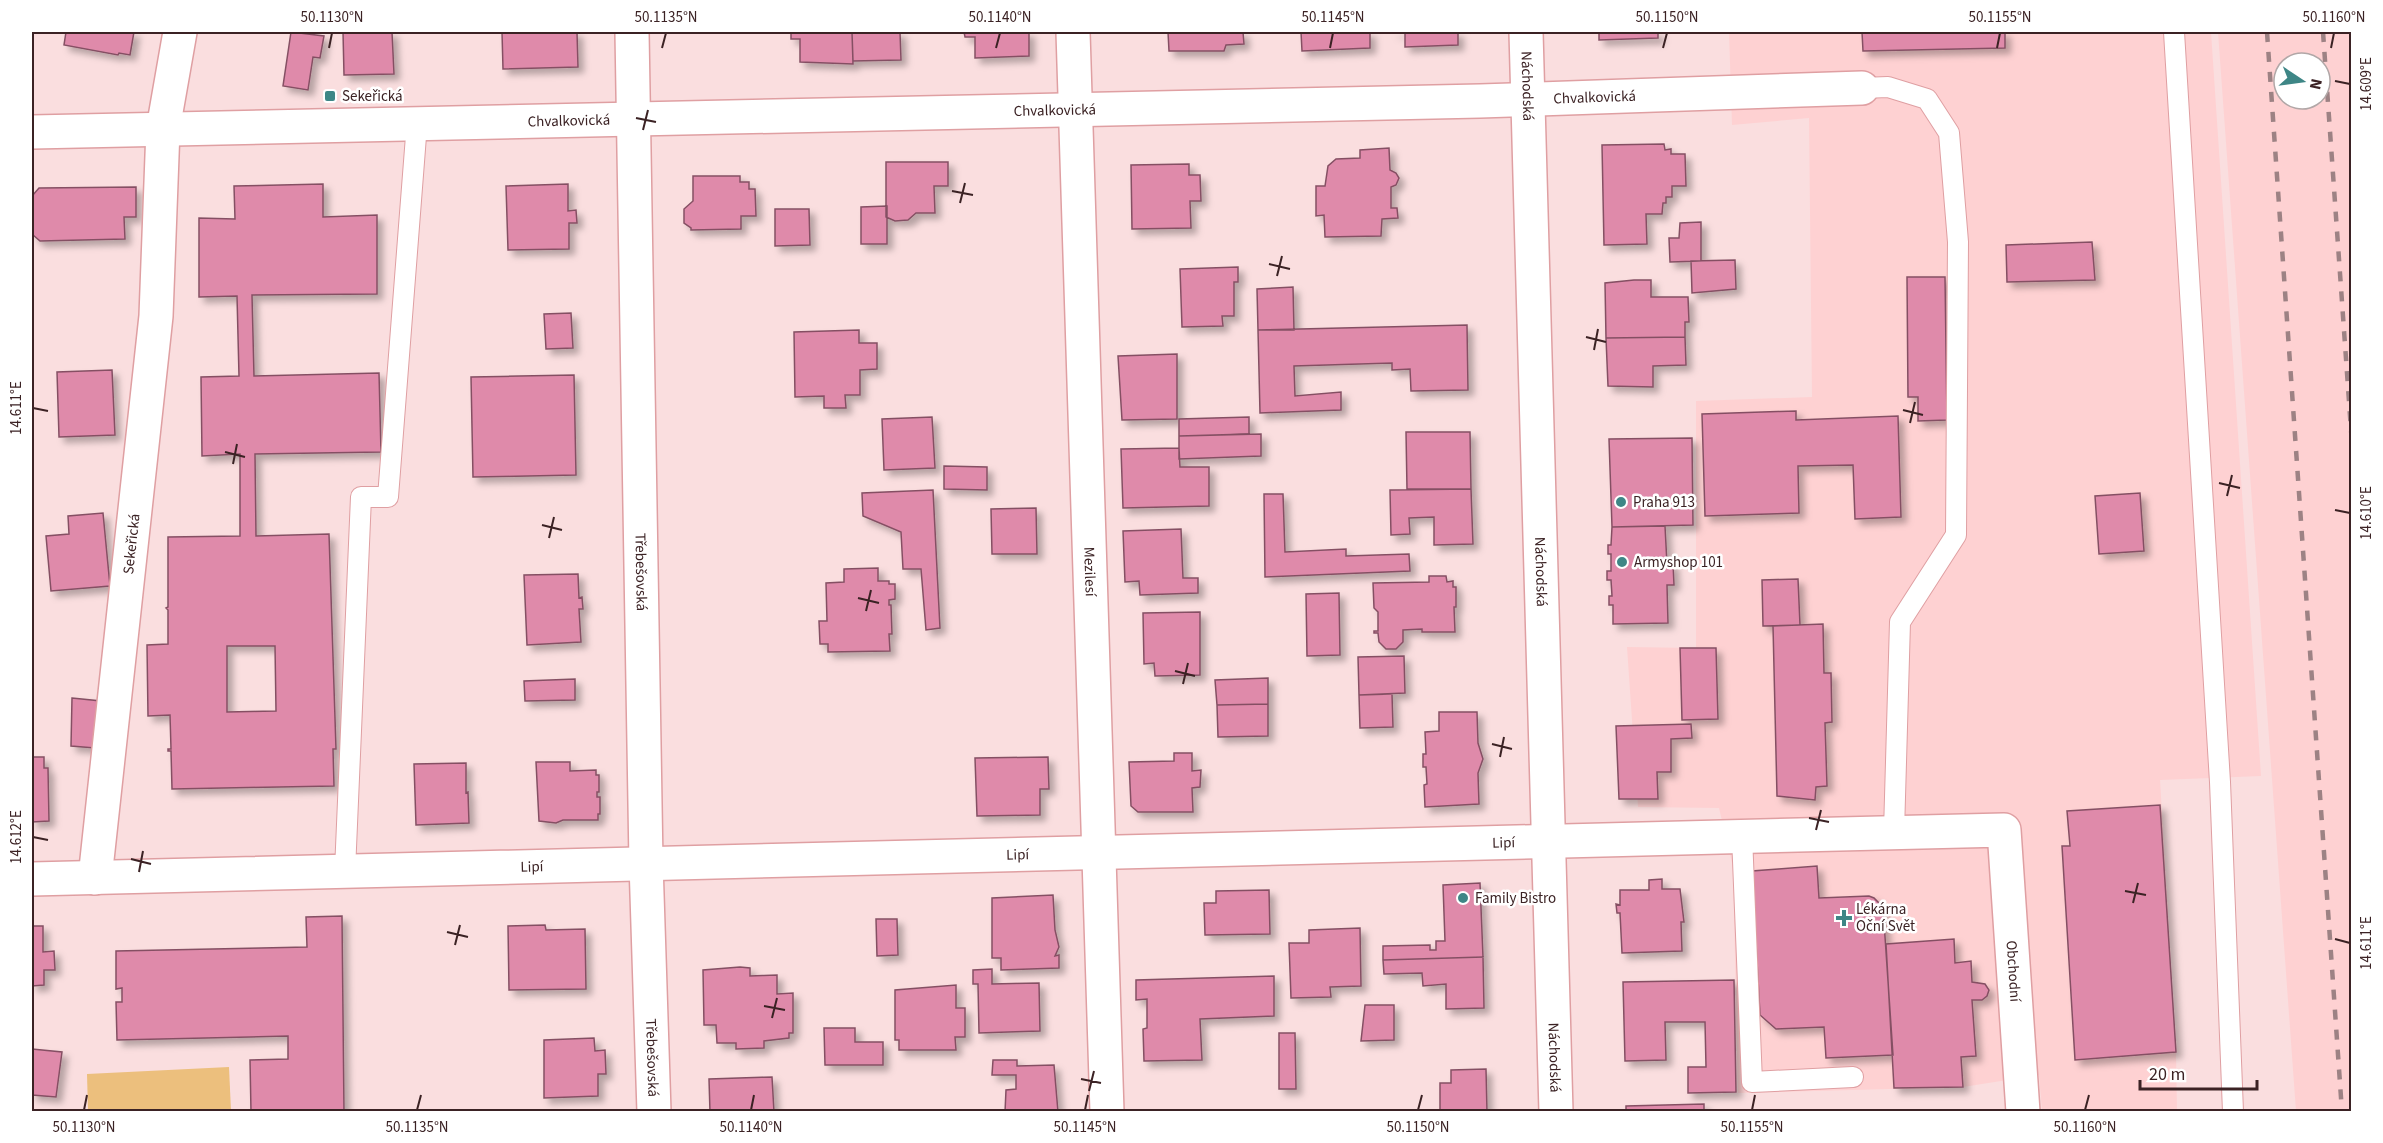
<svg xmlns="http://www.w3.org/2000/svg" width="2383" height="1143" font-family="'Source Sans 3',sans-serif">
<style>
.built{fill:#fed1d2;fill-rule:evenodd}
.green{fill:#ecbf7d}
.building{fill:#df8aaa;stroke:#855064;stroke-width:1.5;fill-rule:evenodd;filter:url(#shadow)}
.lines{fill:none;stroke-linecap:round;stroke-linejoin:round}
.service-casing{stroke:#df9fa2;stroke-width:22}
.minor-casing{stroke:#df9fa2;stroke-width:36}
.secondary-casing{stroke:#df9fa2;stroke-width:36}
.service{stroke:#fff;stroke-width:20}
.minor{stroke:#fff;stroke-width:33}
.secondary{stroke:#fff;stroke-width:33}
.rail{stroke:#9d8284;stroke-width:4.5;stroke-dasharray:10 10;stroke-linecap:butt}
.ticks{fill:none;stroke:#3b2224;stroke-width:2}
.poi-dot{fill:#3e8686;stroke:#fff;stroke-width:2}
.labels{text-anchor:middle;dominant-baseline:central;stroke-width:5;stroke-linejoin:round;paint-order:stroke}
.street-label{font-size:15px;fill:#3b2224;stroke:#fff}
.poi-label{font-size:15px;fill:#3b2224;stroke:#fff;text-anchor:start}
.neatline{fill:none;stroke:#3b2224;stroke-width:2}
.ticks-label{font-size:15px;text-anchor:middle;fill:#3b2224}
</style>
<defs>
<filter id="shadow"><feDropShadow dx="5.5" dy="5.5" stdDeviation="3" flood-color="#0004"/></filter>
</defs>
<rect width="100%" height="100%" fill="#fadedf"/>
<path class="built" d="M1729,32H2211L2261,776L2160,780L2176,1052L2177,1111H2042L2039,1075L1963,1087L1738,1093L1733,867L1719,808L1638,807L1627,647L1696,648V401L1812,397L1809,118L1732,125Z
M2218,32H2351V1111H2296ZM2284,63H2320V99H2284Z"/>
<path class="green" d="M229,1067L231,1111H88L87,1074Z"/>
<path class="building" d="M66,32H134L130,55L119,53L118,55L64,45Z
M291,32L324,36L320,58L313,57L308,90L283,86Z
M343,32H392L394,74L344,75Z
M502,32H577L578,67L503,69Z
M791,32H852L853,64L800,62V39H791Z
M852,32H900L901,60L853,61Z
M964,32H1029V56L975,58V37H965Z
M1168,32H1243L1244,44L1226,45L1224,51H1169Z
M1301,32H1370V48L1302,51Z
M1392,32H1458V45L1405,47V32Z
M1599,32H1658V38L1599,40Z
M1862,32H2005V48L1863,51Z
M1664,144L1665,150L1671,149V154H1685L1686,186H1672V197H1666V203H1663L1662,214H1646L1647,244L1604,245L1602,145Z
M1389,148L1390,170L1396,173L1399,178L1396,185L1391,187V208H1397L1398,218L1382,219L1381,236L1325,237L1324,215L1316,216V186H1325L1328,166L1336,159L1360,158V150Z
M886,162H948V186H934L935,213H916L908,220L895,221L886,217Z
M1189,164V175H1200L1201,201H1190L1191,228L1132,229L1131,165Z
M693,176H740V182H749V189H755L756,216H741V229L691,230V228L684,223V209L693,201Z
M323,184V217L377,215V294L252,295L254,376L379,373L381,452L255,454L256,536L329,534L336,749H333L334,786L172,789L171,751H168V749H171L170,715L148,716L147,645L168,644V610L166,608L168,607V537L240,536V454L202,456L201,377L239,376L237,296L199,297V218L235,219L234,186ZM227,646H275L276,711L227,712Z
M568,184V211L576,210L577,223H569V249L508,250L506,186Z
M136,187V217H124L125,239L40,241L33,235L32,196L39,188Z
M887,206V244H861V207Z
M775,209H809L810,245L775,246Z
M1701,222V261L1670,262L1669,238H1679L1680,223Z
M2092,242L2095,280L2007,282L2006,245Z
M1735,260L1736,289L1692,293L1691,261Z
M1238,267V282H1234V316H1222L1223,326L1182,327L1180,269Z
M1907,277H1945L1947,420L1918,421V397H1908Z
M1634,280H1651V297H1688L1689,322H1685V337L1606,338L1605,283Z
M1293,287L1294,330H1258L1257,289Z
M571,313L573,348L546,349L544,314Z
M1467,325L1468,390L1411,391L1410,369L1392,370V363L1294,366L1295,396L1341,392V410L1260,413L1258,330Z
M859,330V343H877V369L860,370V395H845L846,408H824V396L795,397L794,332Z
M1685,337L1686,365L1653,366V387L1608,386L1606,338Z
M1177,354V419L1122,420L1118,356Z
M112,370L115,435L59,437L57,372Z
M574,375L576,475L473,477L471,377Z
M1796,411V420L1898,416L1901,517L1855,519L1853,465L1798,466L1799,513L1705,516L1702,414Z
M932,417L935,468L884,470L882,419Z
M1249,417V434L1179,436V419Z
M1406,432H1470L1471,489H1407Z
M1261,434V456L1179,459V436Z
M1692,438L1693,525L1612,527L1609,439Z
M1179,448L1180,467H1209V506L1123,508L1121,449Z
M944,466L987,467V490L944,489Z
M1471,489L1473,544L1434,545V517L1409,518L1410,534L1391,535L1390,490Z
M933,490L940,628L926,630L921,569H903L901,532L863,516L862,493Z
M2140,493L2144,551L2099,554L2095,496Z
M1264,494H1283L1285,552L1346,549V556L1409,554L1410,571L1265,577Z
M1036,508L1037,554H992L991,509Z
M103,513L110,586L51,591L46,536L69,534L68,516Z
M1665,526L1667,564L1673,563L1674,585H1667L1668,623L1613,624V605H1609V596H1612L1611,580H1607V571H1611V554H1608V545H1611L1612,527Z
M1181,529L1183,578H1198V593L1140,595L1139,581L1125,582L1123,531Z
M878,568V581H889V584H895V599L889,600V605H891L892,634H889L890,651L828,652V644H820L819,621H827L826,583L844,582V569Z
M578,574L579,598L582,597L583,609H579L581,642L527,645L524,575Z
M1429,576H1446L1447,582L1453,581V587H1456V607H1454L1455,632H1422V629L1403,630V642L1396,649H1386L1379,642L1378,633H1374V631H1378V612L1374,608L1373,583L1429,582Z
M1798,579L1800,625L1763,626L1762,580Z
M1339,593L1340,655L1307,656L1306,594Z
M1200,612V675L1155,676L1154,663L1144,664L1143,613Z
M1823,624L1824,673H1831L1832,722L1825,723L1827,786L1816,787L1815,800L1777,796L1773,626Z
M1680,648H1716L1718,719L1682,720Z
M1404,656L1405,693L1359,695L1358,657Z
M1268,678V704L1217,705L1215,680Z
M575,679V700L525,701L524,681Z
M1392,694L1393,727L1360,728L1359,695Z
M72,698L101,701L95,748L71,746Z
M1268,704V736L1218,737L1217,705Z
M1439,712H1477L1478,743L1483,759L1478,773L1479,804L1425,807L1424,785L1427,784L1426,767H1423V754H1426L1425,732L1439,731Z
M1691,724L1692,738L1671,739V772H1657L1658,799H1619L1616,726Z
M1174,753H1192V771L1201,770L1200,787L1192,788L1193,812H1138L1131,806L1129,762L1174,761Z
M32,757H44V768H48L49,821L32,822Z
M1048,757L1049,789H1040V815L977,816L975,758Z
M536,762H570V771L596,770V775H599V792H597V797H600V814H598V820H563L556,823L539,821Z
M466,763V793L468,792L469,823L416,825L414,764Z
M2160,805L2176,1052L2075,1060L2062,846H2070L2067,811Z
M1817,866L1819,898L1869,896L1874,898L1883,907L1893,1055L1826,1058L1824,1027L1776,1029L1760,1015L1752,871Z
M1662,879V889H1680L1684,922H1681L1682,951L1622,953L1620,913H1617L1616,904L1620,905V890H1649V880Z
M1480,883L1483,957L1383,960V946L1430,945V950H1436V941H1445L1443,885Z
M1269,890L1270,934L1205,935L1204,903H1216V891Z
M1053,895L1055,930L1059,947L1055,956L1059,955V968L1001,970V958H992V898Z
M342,916L344,1112H251L250,1060L288,1059V1036L117,1040L116,1002H122V988L116,989V951L307,947L306,917Z
M876,919H897L898,955L877,956Z
M545,925L546,930L585,929L586,989L509,990L508,926Z
M32,926H43V952L54,951L55,970H44V985L32,986Z
M1360,928L1361,986L1330,987L1331,997L1291,998L1289,943H1309V930Z
M1954,939L1955,963L1971,961L1972,982L1985,984L1989,990L1987,996L1982,1000H1972L1976,1056L1961,1057L1963,1087L1894,1088L1886,944Z
M1483,957L1484,1008L1446,1009V984L1423,986L1422,973L1384,974L1383,960Z
M740,967L750,968V976L777,975V994L793,993V1033H789V1038L764,1041V1048L736,1049V1043H717L716,1025H704L703,970Z
M992,969V984L1039,983L1040,1031L979,1033L978,984H973V970Z
M1274,976V1016L1200,1019L1202,1060L1144,1061L1143,1029L1147,1028V999L1136,1000V980Z
M1734,980L1736,1092L1688,1093V1067H1706L1705,1022H1665L1666,1060L1625,1061L1623,982Z
M956,985V1008H965V1037H955L956,1050H899V1040H895V990Z
M1365,1005H1394V1040L1361,1041Z
M824,1028H855V1042H883V1065H825Z
M1279,1033H1295L1296,1089H1279Z
M594,1038L595,1051L605,1050L606,1074H598V1096L544,1098V1040Z
M32,1049L62,1052L56,1097L32,1095Z
M993,1060H1017V1066L1054,1065L1058,1112H1005L1006,1090L1016,1089V1075H992Z
M1486,1069L1487,1112H1440V1083H1451V1070Z
M772,1077L774,1112H710L709,1079Z
M1704,1104V1112H1626V1106Z"/>
<g class="lines">
<g class="service-casing">
<path id="service" d="M2174,32L2220,782L2233,1112
M1862,88L1888,87L1927,99L1949,133L1958,242L1956,535L1900,622L1894,832
M1742,836L1752,1082L1853,1077
M345,871L361,497H388L417,123"/>
</g>
<g class="minor-casing">
<g id="minor">
<path id="s1" d="M632,32L646,863L654,1112"/>
<path id="s2" d="M1073,32L1107,1112"/>
<path id="s3" d="M32,132L1480,101L1862,88"/>
<path id="s4" d="M95,878L156,316L163,129L180,32"/>
<path id="s5" d="M32,879L2004,830L2023,1112"/>
</g>
</g>
<g class="secondary-casing">
<g id="secondary">
<path id="s6" d="M1526,32L1556,1112"/>
</g>
</g>
<use href="#service" class="service"/>
<use href="#minor" class="minor"/>
<use href="#secondary" class="secondary"/>
<path class="rail" d="M2267,32L2342,1112
M2323,32L2352,444"/>
</g>
<path class="ticks" d="M329,48L332,33M662,48L666,33M996,48L1000,33M1330,48L1333,33M1663,48L1667,33M1997,48L2000,33M2331,48L2334,33M2335,81L2350,84M636,118L656,122M643,130L648,110M952,191L973,195M960,203L965,183M1269,264L1290,269M1277,276L1282,256M1586,337L1606,342M1594,350L1598,329M33,408L48,411M1903,410L1923,415M1910,423L1915,402M225,452L245,457M233,464L237,444M2219,483L2240,488M2227,496L2232,475M2335,510L2350,513M542,525L562,530M549,538L554,517M858,598L879,603M866,611L871,590M1175,671L1195,676M1183,684L1188,663M1492,744L1512,749M1500,757L1504,737M1809,818L1829,822M1816,830L1821,810M33,837L48,840M131,859L151,864M139,872L143,851M2125,891L2146,895M2133,903L2138,883M447,932L468,937M2335,939L2350,943M455,945L460,925M764,1006L785,1010M772,1018L777,998M1081,1079L1101,1083M1089,1091L1094,1071M84,1110L87,1095M417,1110L421,1095M751,1110L754,1095M1085,1110L1088,1095M1418,1110L1422,1095M1752,1110L1755,1095M2085,1110L2089,1095"/>
<g class="poi-dot">
<rect x="324" y="90" width="12" height="12" rx="3"/>
<circle cx="1621" cy="502" r="6"/>
<circle cx="1622" cy="562" r="6"/>
<circle cx="1463" cy="898" r="6"/>
<path d="M1841 909h6v6h6v6h-6v6h-6v-6h-6v-6h6z"/>
</g>
<g class="labels">
<g class="street-label">
<text stroke="none"><textPath href="#s6" startOffset="54">Náchodská</textPath></text>
<text stroke="none"><textPath href="#s3" startOffset="1563">Chvalkovická</textPath></text>
<text stroke="none"><textPath href="#s3" startOffset="1023">Chvalkovická</textPath></text>
<text stroke="none"><textPath href="#s3" startOffset="537">Chvalkovická</textPath></text>
<text stroke="none"><textPath href="#s4" startOffset="336">Sekeřická</textPath></text>
<text stroke="none"><textPath href="#s6" startOffset="540">Náchodská</textPath></text>
<text stroke="none"><textPath href="#s1" startOffset="540">Třebešovská</textPath></text>
<text stroke="none"><textPath href="#s2" startOffset="540">Mezilesí</textPath></text>
<text stroke="none"><textPath href="#s5" startOffset="1472">Lipí</textPath></text>
<text stroke="none"><textPath href="#s5" startOffset="986">Lipí</textPath></text>
<text stroke="none"><textPath href="#s5" startOffset="500">Lipí</textPath></text>
<text stroke="none"><textPath href="#s5" startOffset="2114">Obchodní</textPath></text>
<text stroke="none"><textPath href="#s1" startOffset="1026">Třebešovská</textPath></text>
<text stroke="none"><textPath href="#s6" startOffset="1026">Náchodská</textPath></text>
</g>
<g class="poi-label">
<text x="342" y="96">Sekeřická</text>
<text x="1633" y="502">Praha 913</text>
<text x="1634" y="562">Armyshop 101</text>
<text x="1475" y="898">Family Bistro</text>
<text x="1856" y="909">Lékárna<tspan x="1856" dy="17">Oční Svět</tspan></text>
</g>
</g>
<rect width="2383" height="1143" fill="none" stroke="#ffffff" stroke-width="66"/>
<g transform="translate(2302 81) rotate(103)"><circle r="28" fill="#ffffff" stroke="#b1a7a7" stroke-width="1.5"/>
<path d="M0-4.5L10 22L0 15L-10 22Z" fill="#3e8686"/>
<text y="-9" font-size="16" font-weight="bold" text-anchor="middle" fill="#3b2224">N</text>
</g>
<path d="M2140 1080v9h117v-9" fill="none" stroke="#3b2224" stroke-width="3"/>
<text x="2149" y="1080" font-size="18" fill="#3b2224" stroke="#ffffff" stroke-width="4.5" paint-order="stroke">20 m</text>
<rect x="33" y="33" width="2317" height="1077" class="neatline"/>
<g class="ticks-label">
<text x="332" y="22">50.1130°N</text>
<text x="666" y="22">50.1135°N</text>
<text x="1000" y="22">50.1140°N</text>
<text x="1333" y="22">50.1145°N</text>
<text x="1667" y="22">50.1150°N</text>
<text x="2000" y="22">50.1155°N</text>
<text x="2334" y="22">50.1160°N</text>
<text transform="translate(2366 84) rotate(-90)" y="5">14.609°E</text>
<text transform="translate(16 408) rotate(-90)" y="5">14.611°E</text>
<text transform="translate(2366 513) rotate(-90)" y="5">14.610°E</text>
<text transform="translate(16 837) rotate(-90)" y="5">14.612°E</text>
<text transform="translate(2366 943) rotate(-90)" y="5">14.611°E</text>
<text x="84" y="1132">50.1130°N</text>
<text x="417" y="1132">50.1135°N</text>
<text x="751" y="1132">50.1140°N</text>
<text x="1085" y="1132">50.1145°N</text>
<text x="1418" y="1132">50.1150°N</text>
<text x="1752" y="1132">50.1155°N</text>
<text x="2085" y="1132">50.1160°N</text>
</g>
</svg>
